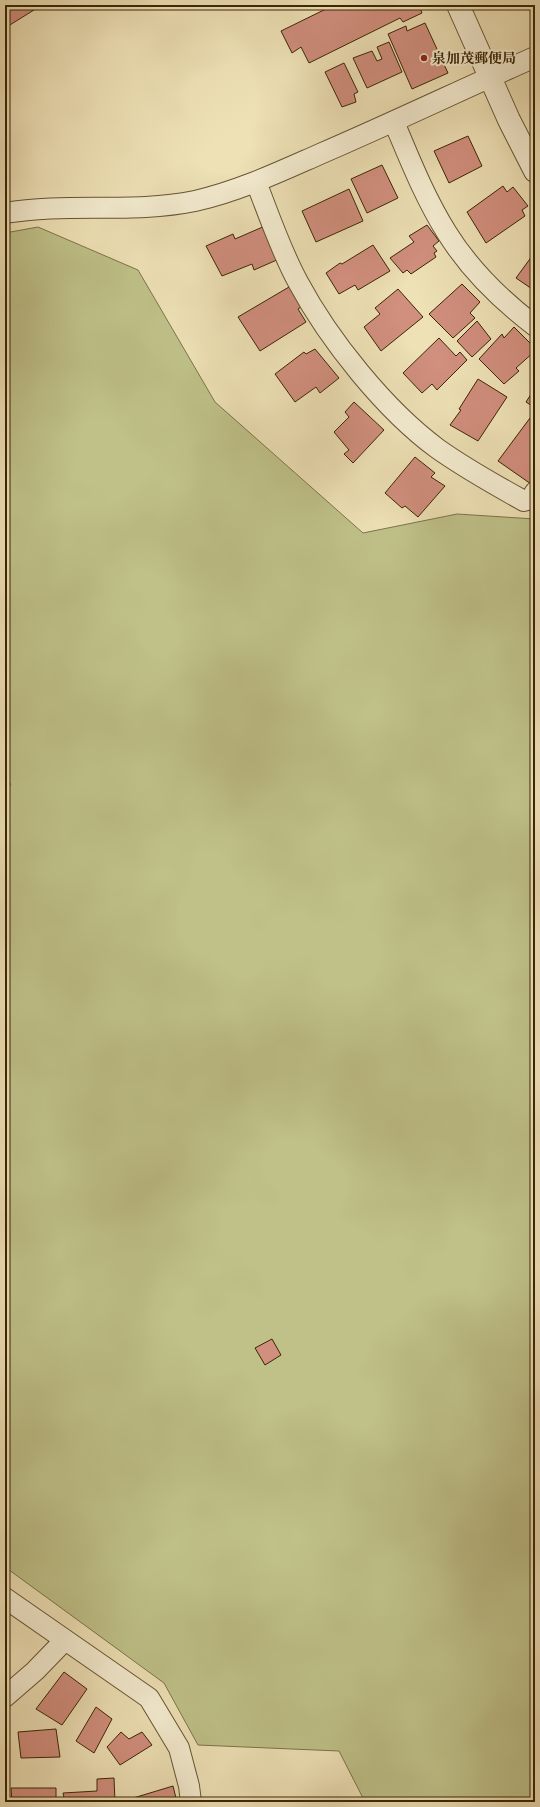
<svg xmlns="http://www.w3.org/2000/svg" width="540" height="1807" font-family="'Gentium Book Plus','Noto Serif JP',serif">
<style>
.green{fill:#bfc189;stroke:#7c7448}
.building{fill:#d18f7e;stroke:#3a2606}
.lines{fill:none;stroke-linecap:round;stroke-linejoin:round}
.minor-casing{stroke:#675532;stroke-width:22}
.tertiary-casing{stroke:#675532;stroke-width:24}
.minor{stroke:#f4ecd0;stroke-width:20}
.tertiary{stroke:#f4ecd0;stroke-width:22}
.poi-dot{fill:#8f2418;stroke:#f4ecd0;stroke-width:1.5}
.labels{text-anchor:middle;dominant-baseline:central;stroke-width:4;stroke-linejoin:round;paint-order:stroke}
.poi-label{font-size:14px;font-weight:bold;fill:#3a2606;stroke:#f4ecd0;text-anchor:start}
</style>
<rect width="100%" height="100%" fill="#eee1b6"/>
<filter id="stains"><feTurbulence type="fractalNoise" baseFrequency=".005" numOctaves="4"/><feColorMatrix values="0 0 0 0 .2 0 0 0 0 .09 0 0 0 0 .02 0 0 0 .5 -.17"/></filter>
<radialGradient id="worn" r=".72"><stop offset=".6" stop-color="#630" stop-opacity="0"/><stop offset="1" stop-color="#630" stop-opacity=".3"/></radialGradient>
<path class="green" d="M38,227L138,270L215,402L363,533L457,514L535,519V1802H365L339,1751L198,1745L164,1683L5,1567V793L11,784L5,780V233Z"/>
<path class="building" d="M5,5H42L5,28Z
M334,5H419L422,13L403,22L400,18L309,63L301,47L292,53L281,31Z
M425,23L448,73L412,89L388,34L406,26L407,31Z
M389,42L402,72L367,88L353,58L372,51L377,61L382,59L377,47Z
M344,63L358,92L354,94L356,102L342,107L325,72Z
M468,136L482,166L449,183L434,151Z
M382,165L398,198L367,213L351,179Z
M503,186L507,192L513,187L528,206L522,210L525,216L486,243L467,212Z
M349,189L363,221L316,242L302,211Z
M427,225L439,241L433,246L437,251L434,253L436,257L411,274L407,270L403,273L390,258L414,242L409,236Z
M265,226L279,259L254,270L252,264L222,276L206,246L233,234L235,239Z
M373,245L390,271L358,290L355,285L339,294L326,273L340,263L342,264Z
M535,252V291L516,278Z
M462,284L480,302L470,313L475,318L453,338L429,314Z
M289,287L301,307L298,309L306,322L260,351L238,317Z
M398,289L423,317L381,351L364,327L380,314L375,308Z
M477,321L491,339L472,357L457,341Z
M514,327L535,348V351L516,368L519,371L504,384L479,359L502,334L504,338Z
M439,338L456,356L460,352L467,360L437,390L432,384L422,393L403,373Z
M315,349L339,378L320,393L316,387L295,402L275,374L304,352L306,354Z
M478,379L507,397L478,441L450,425L461,410L459,409Z
M535,388V408L526,402Z
M354,402L384,430L353,463L344,454L349,450L334,432L349,417L345,412Z
M530,418L535,422V478L531,484L498,461Z
M415,457L435,473L431,477L445,486L418,517L405,506L402,508L385,493Z
M272,1339L281,1355L265,1365L255,1348Z
M64,1672L87,1689L62,1725L36,1709Z
M96,1707L112,1719L94,1753L76,1741Z
M56,1729L60,1757L21,1758L18,1732Z
M121,1732L129,1739L142,1732L152,1745L120,1765L107,1747Z
M114,1778L115,1802H65L63,1793L97,1791V1779Z
M173,1786L177,1802H131L130,1799Z
M11,1788H56V1802H12Z"/>
<g class="lines">
<g class="minor-casing">
<path id="minor" d="M394,122C410,160 425,198 447,233C470,270 501,300 535,326
M256,182C269,215 281,251 298,282C329,340 385,410 438,449C465,468 495,485 524,501L531,499L535,492
M5,213C68,202 132,214 195,201C239,191 279,172 320,154C392,123 463,89 535,57
M5,1598L149,1698L179,1748L189,1786L191,1802
M5,1697L35,1671L65,1640"/>
</g>
<g class="tertiary-casing">
<path id="tertiary" d="M458,5L509,120L535,171"/>
</g>
<use href="#minor" class="minor"/>
<use href="#tertiary" class="tertiary"/>
</g>
<circle class="poi-dot" cx="424" cy="58" r="4"/>
<g class="labels">
<g class="poi-label">
<text x="432" y="58">泉加茂郵便局</text>
</g>
</g>
<rect width="540" height="1807" fill="none" stroke="#eee1b6" stroke-width="20"/>
<rect x="6" y="6" width="528" height="1795" fill="none" stroke="#3a2606" stroke-width="2"/>
<rect x="10" y="10" width="520" height="1787" fill="none" stroke="#3a2606"/>
<rect width="100%" height="100%" filter="url(#stains)"/>
<rect width="100%" height="100%" fill="url(#worn)"/>
</svg>
